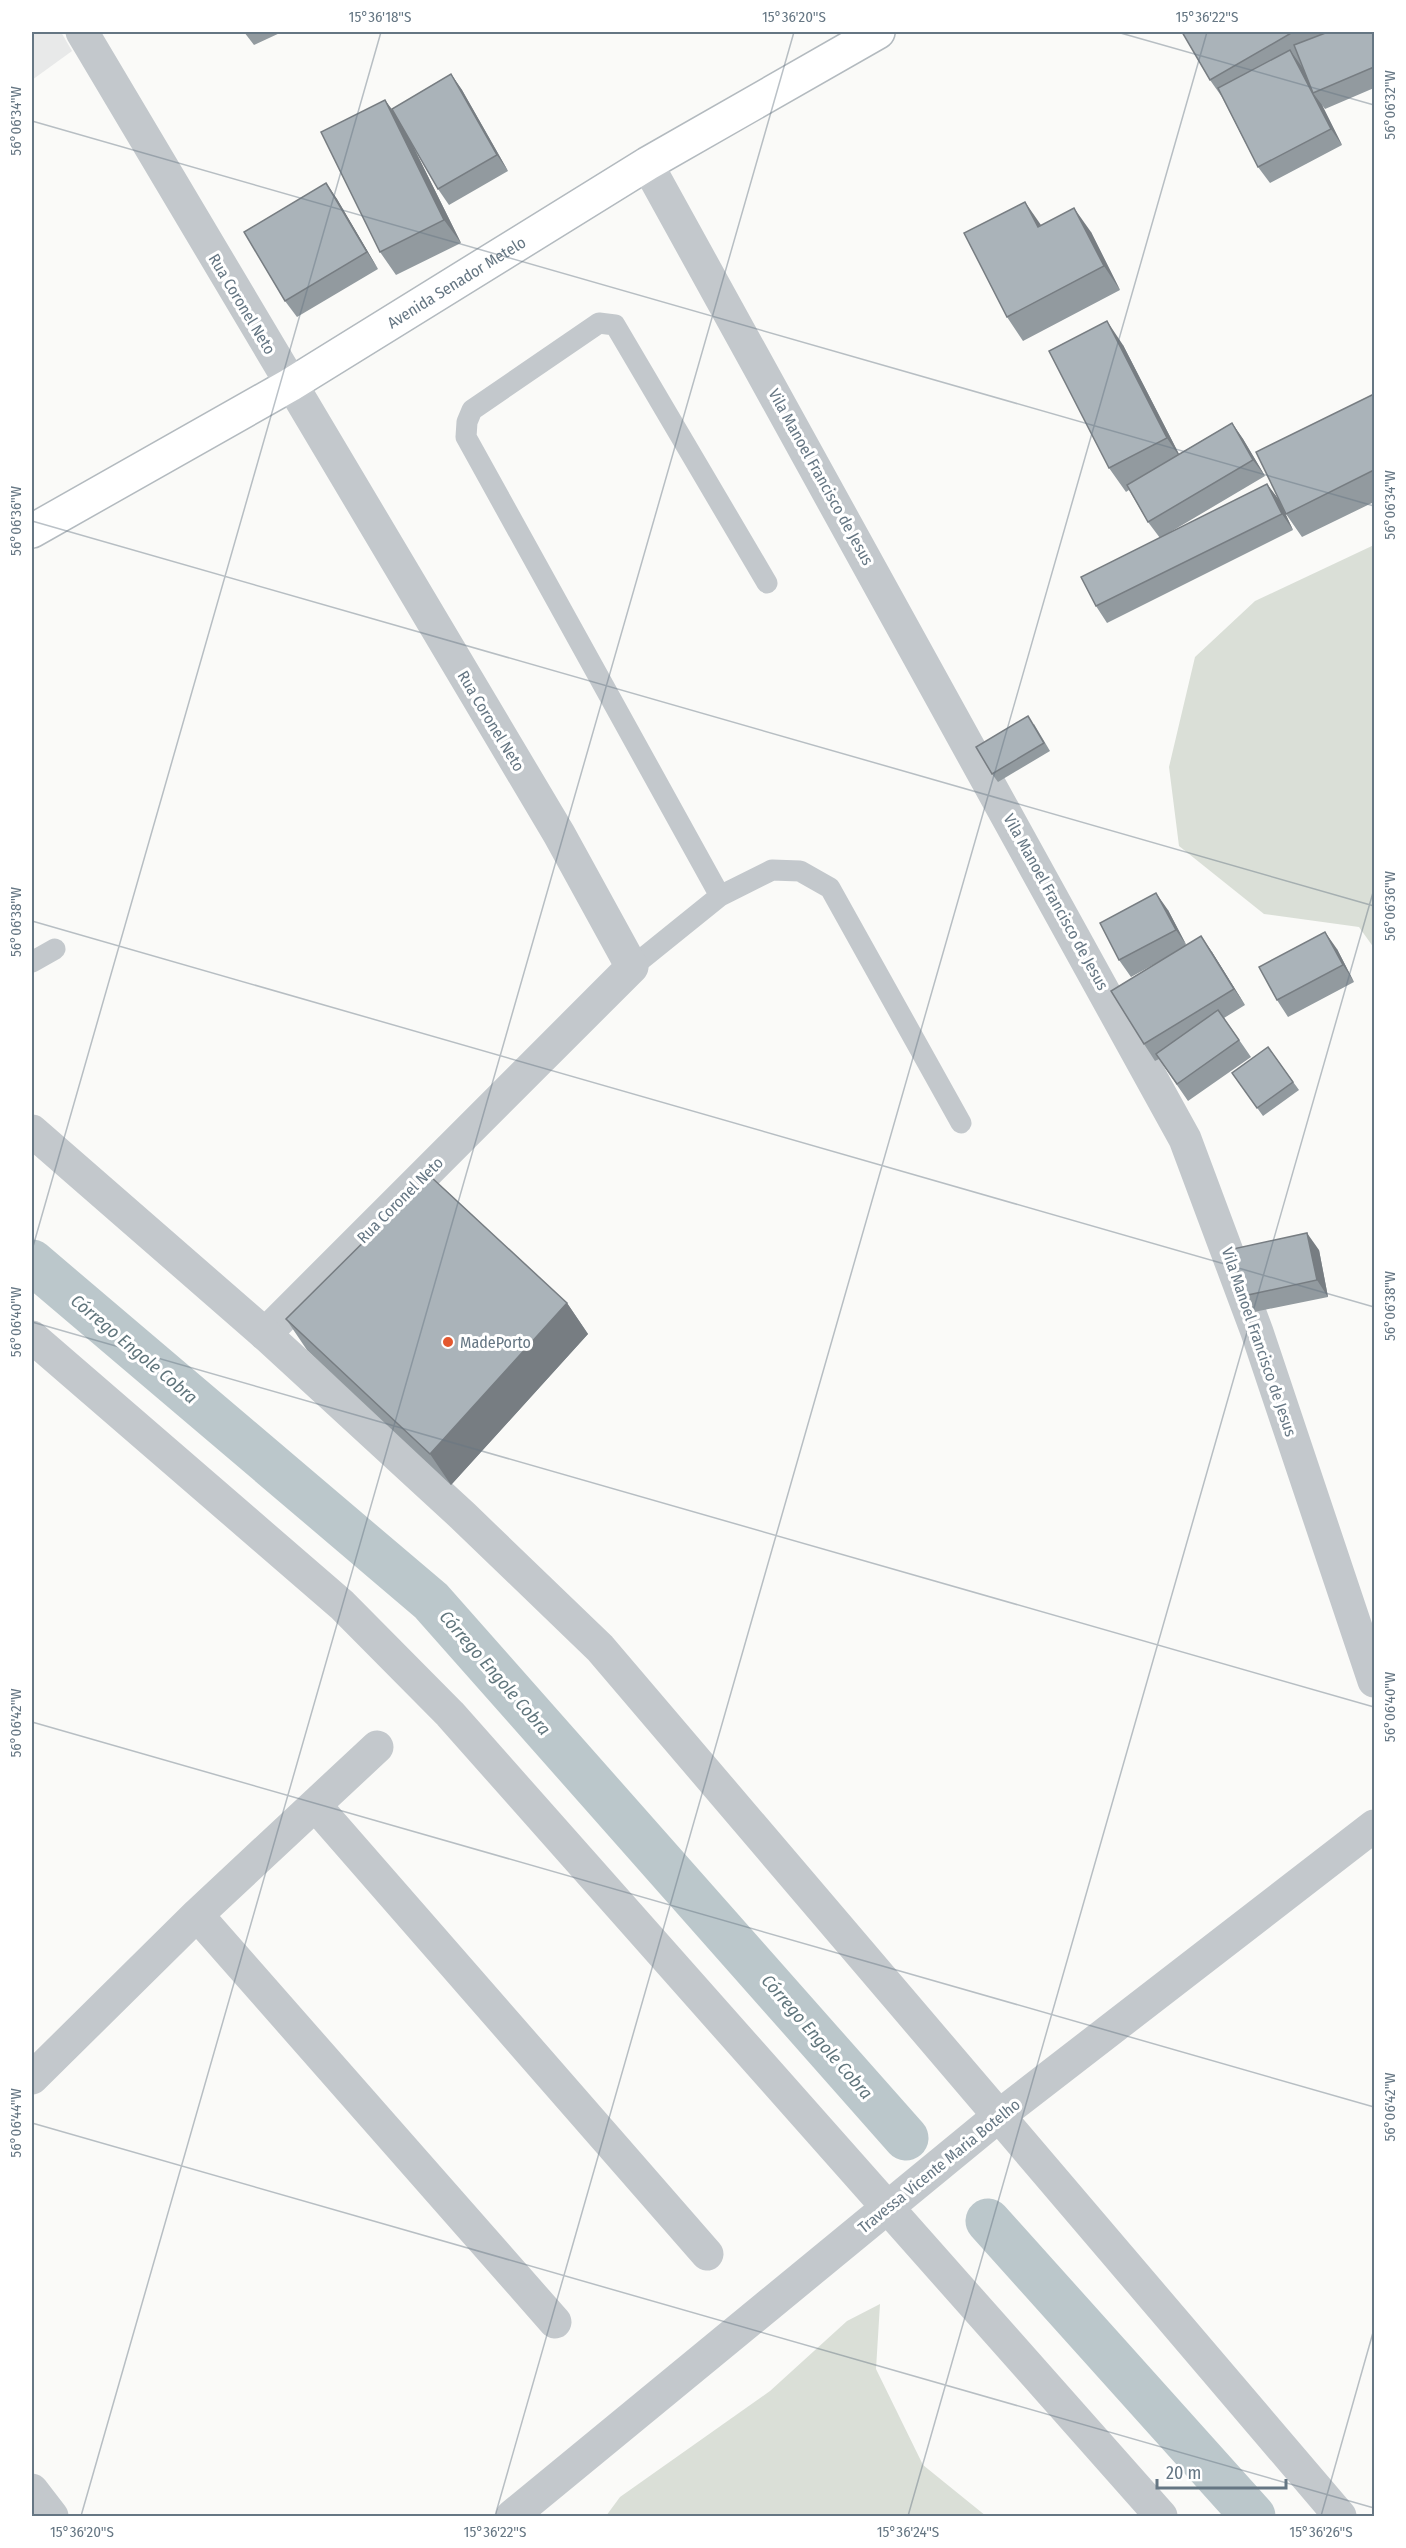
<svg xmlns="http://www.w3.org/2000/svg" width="1406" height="2548" font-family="'Fira Sans Condensed',sans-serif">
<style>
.built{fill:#e8e9e9}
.green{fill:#dadfd7}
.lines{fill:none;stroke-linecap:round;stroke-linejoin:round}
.canal{stroke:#bbc7cb;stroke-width:45}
.secondary-casing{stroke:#b3babf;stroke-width:36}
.service{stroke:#c3c8cc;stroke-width:21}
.minor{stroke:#c3c8cc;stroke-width:33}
.tertiary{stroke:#c3c8cc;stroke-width:33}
.secondary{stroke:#fff;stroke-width:33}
.wall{fill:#929a9f}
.shaded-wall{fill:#777d82}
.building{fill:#aab3b9;stroke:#777d82;stroke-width:1.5}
.ticks{fill:none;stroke:#657683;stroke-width:1.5;stroke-opacity:0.45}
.poi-dot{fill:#e4572e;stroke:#fff;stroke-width:2}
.labels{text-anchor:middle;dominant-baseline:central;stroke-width:6;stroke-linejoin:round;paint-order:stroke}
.street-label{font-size:16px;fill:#657683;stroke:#fff}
.poi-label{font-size:16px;fill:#657683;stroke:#fff;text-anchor:start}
.water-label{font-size:18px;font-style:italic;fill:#60757c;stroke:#fff}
.neatline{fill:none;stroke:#657683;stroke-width:2}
.ticks-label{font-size:15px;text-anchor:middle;fill:#657683}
</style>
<rect width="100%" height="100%" fill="#fafaf8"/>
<path class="built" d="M32,32H61L72,51L32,80Z"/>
<path class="green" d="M1374,545V948L1359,927L1264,914L1179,846L1169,767L1195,657L1255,601Z
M880,2304L876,2369L923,2465L986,2516H606L620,2497L770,2391L847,2321Z"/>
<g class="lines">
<path class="canal" d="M32,1262L431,1601L906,2138
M988,2221L1253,2516"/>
<g class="secondary-casing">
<g id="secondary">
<path id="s1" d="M32,531L290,385L647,164L878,32"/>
</g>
</g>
<path class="service" d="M720,896L772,870L800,871L830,888L961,1123
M32,962L55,949
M632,967L720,896L466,437L467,422L472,410L599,323L615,325L767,583"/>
<path class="minor" d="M82,32L559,834L632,967L265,1334
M647,164L1185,1139L1257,1332L1374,1681
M315,1805L707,2254
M197,1915L555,2322
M32,2078L197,1915L377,1747
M512,2516L1000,2115L1374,1826"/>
<path class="tertiary" d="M32,1131L265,1334L463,1516L600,1648L1340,2516
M32,1337L342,1605L450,1714L1161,2516
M32,2490L52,2516"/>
<use href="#secondary" class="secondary"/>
</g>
<path class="wall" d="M244,32H282L254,45Z
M1182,32H1374V88L1325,109L1322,105L1342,145L1270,183L1258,167L1222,97L1210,80Z
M451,74L462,90L508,171L449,205L438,189L411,142L461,243L396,275L380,252L385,100L394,112Z
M326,183L337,199L378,269L297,317L285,301Z
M1041,225L1091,232L1120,290L1023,341L1007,317Z
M1123,345L1179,454L1232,423L1243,439L1265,476L1167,534L1267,484L1279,500L1293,530L1107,623L1096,606L1160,538L1148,522L1129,490L1126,492L1109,468Z
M1374,394V502L1302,537L1286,514Z
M1034,724L1050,751L998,782L992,774Z
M1168,910L1186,945L1212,952L1245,1005L1224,1018L1251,1057L1188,1101L1159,1059L1155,1061L1144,1044L1160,961L1131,977L1119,960Z
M1337,949L1354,982L1288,1017L1277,1000Z
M1268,1047L1299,1090L1263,1116L1232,1073Z
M1319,1250L1328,1297L1254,1312L1243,1296Z
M567,1303L588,1334L451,1485L307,1350L286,1319Z"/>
<path class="shaded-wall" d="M1290,50L1302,67L1315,92L1313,93L1322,105L1342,145L1331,129Z
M451,74L462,90L508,171L497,155Z
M385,100L402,124L461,243L444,220Z
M326,183L337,199L378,269L367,252Z
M1025,202L1041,225L1038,227Z
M1074,208L1091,232L1120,290L1104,266Z
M1107,321L1123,345L1183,462L1167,438Z
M1232,423L1243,439L1265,476L1253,460Z
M1267,484L1279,500L1293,530L1282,514Z
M1156,893L1168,910L1187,946L1176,930Z
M1325,932L1337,949L1354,982L1343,965Z
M1201,936L1212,952L1245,1005L1234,989Z
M1307,1233L1319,1250L1328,1297L1317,1280Z
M567,1303L588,1334L451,1485L430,1454Z"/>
<path class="building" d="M1182,32H1293L1210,80Z
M1328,32H1374V67L1313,93L1294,45Z
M1290,50L1331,129L1258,167L1218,88Z
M451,74L497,155L438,189L392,109Z
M385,100L444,220L380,252L321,132Z
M326,183L367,252L285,301L244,232Z
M1025,202L1038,227L1074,208L1104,266L1007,317L964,233Z
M1107,321L1167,438L1109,468L1049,351Z
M1374,394V470L1286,514L1256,452Z
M1232,423L1253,460L1148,522L1127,485Z
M1267,484L1282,514L1096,606L1081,577Z
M1028,716L1044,743L992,774L976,747Z
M1156,893L1176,930L1119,960L1100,923Z
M1325,932L1343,965L1277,1000L1259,967Z
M1201,936L1234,989L1144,1044L1111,991Z
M1218,1010L1239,1040L1177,1084L1156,1054Z
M1268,1047L1293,1082L1257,1108L1232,1073Z
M430,1176L567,1303L430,1454L286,1319Z
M1307,1233L1317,1280L1243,1296L1233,1249Z"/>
<path class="ticks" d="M1117,32L1374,105M32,121L1374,506M32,521L1374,906M32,921L1374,1307M32,1250L381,32M32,1322L1374,1707M32,1722L1374,2107M32,2123L1374,2508M81,2516L794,32M495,2516L1207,32M908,2516L1374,889M1321,2516L1374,2329"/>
<circle class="poi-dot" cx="448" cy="1342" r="6"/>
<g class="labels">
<g class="street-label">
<text stroke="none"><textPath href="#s1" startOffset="492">Avenida Senador Metelo</textPath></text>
<text transform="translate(242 304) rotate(59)">Rua Coronel Neto</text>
<text transform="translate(821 477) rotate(61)">Vila Manoel Francisco de Jesus</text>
<text transform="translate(491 721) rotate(59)">Rua Coronel Neto</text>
<text transform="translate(1056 902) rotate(61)">Vila Manoel Francisco de Jesus</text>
<text transform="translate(400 1200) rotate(-45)">Rua Coronel Neto</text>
<text transform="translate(1259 1342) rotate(71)">Vila Manoel Francisco de Jesus</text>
<text transform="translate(939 2166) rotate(-39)">Travessa Vicente Maria Botelho</text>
</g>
<g class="poi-label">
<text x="460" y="1342">MadePorto</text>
</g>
<g class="water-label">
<text transform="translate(134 1349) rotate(40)">Córrego Engole Cobra</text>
<text transform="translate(495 1673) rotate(49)">Córrego Engole Cobra</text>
<text transform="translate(817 2037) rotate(49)">Córrego Engole Cobra</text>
</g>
</g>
<rect width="1406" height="2548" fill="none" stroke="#ffffff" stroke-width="66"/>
<path d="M1157 2479v9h129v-9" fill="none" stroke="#657683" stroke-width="3"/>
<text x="1166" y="2479" font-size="18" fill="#657683" stroke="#ffffff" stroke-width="4.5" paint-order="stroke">20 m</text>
<rect x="33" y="33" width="1340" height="2482" class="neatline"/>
<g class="ticks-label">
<text x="380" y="22">15°36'18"S</text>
<text x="794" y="22">15°36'20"S</text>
<text x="1207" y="22">15°36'22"S</text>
<text transform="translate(1390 105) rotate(-90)" y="5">56°06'32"W</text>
<text transform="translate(16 121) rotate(-90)" y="5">56°06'34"W</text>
<text transform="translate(1390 505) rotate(-90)" y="5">56°06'34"W</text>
<text transform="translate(16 521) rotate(-90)" y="5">56°06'36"W</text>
<text transform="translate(1390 906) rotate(-90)" y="5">56°06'36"W</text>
<text transform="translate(16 922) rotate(-90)" y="5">56°06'38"W</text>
<text transform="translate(1390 1306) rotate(-90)" y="5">56°06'38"W</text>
<text transform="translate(16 1322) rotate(-90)" y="5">56°06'40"W</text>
<text transform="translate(1390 1707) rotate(-90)" y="5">56°06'40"W</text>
<text transform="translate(16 1723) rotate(-90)" y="5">56°06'42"W</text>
<text transform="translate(1390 2107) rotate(-90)" y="5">56°06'42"W</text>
<text transform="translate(16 2123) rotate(-90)" y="5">56°06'44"W</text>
<text x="82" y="2537">15°36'20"S</text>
<text x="495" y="2537">15°36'22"S</text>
<text x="908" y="2537">15°36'24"S</text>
<text x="1321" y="2537">15°36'26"S</text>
</g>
</svg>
